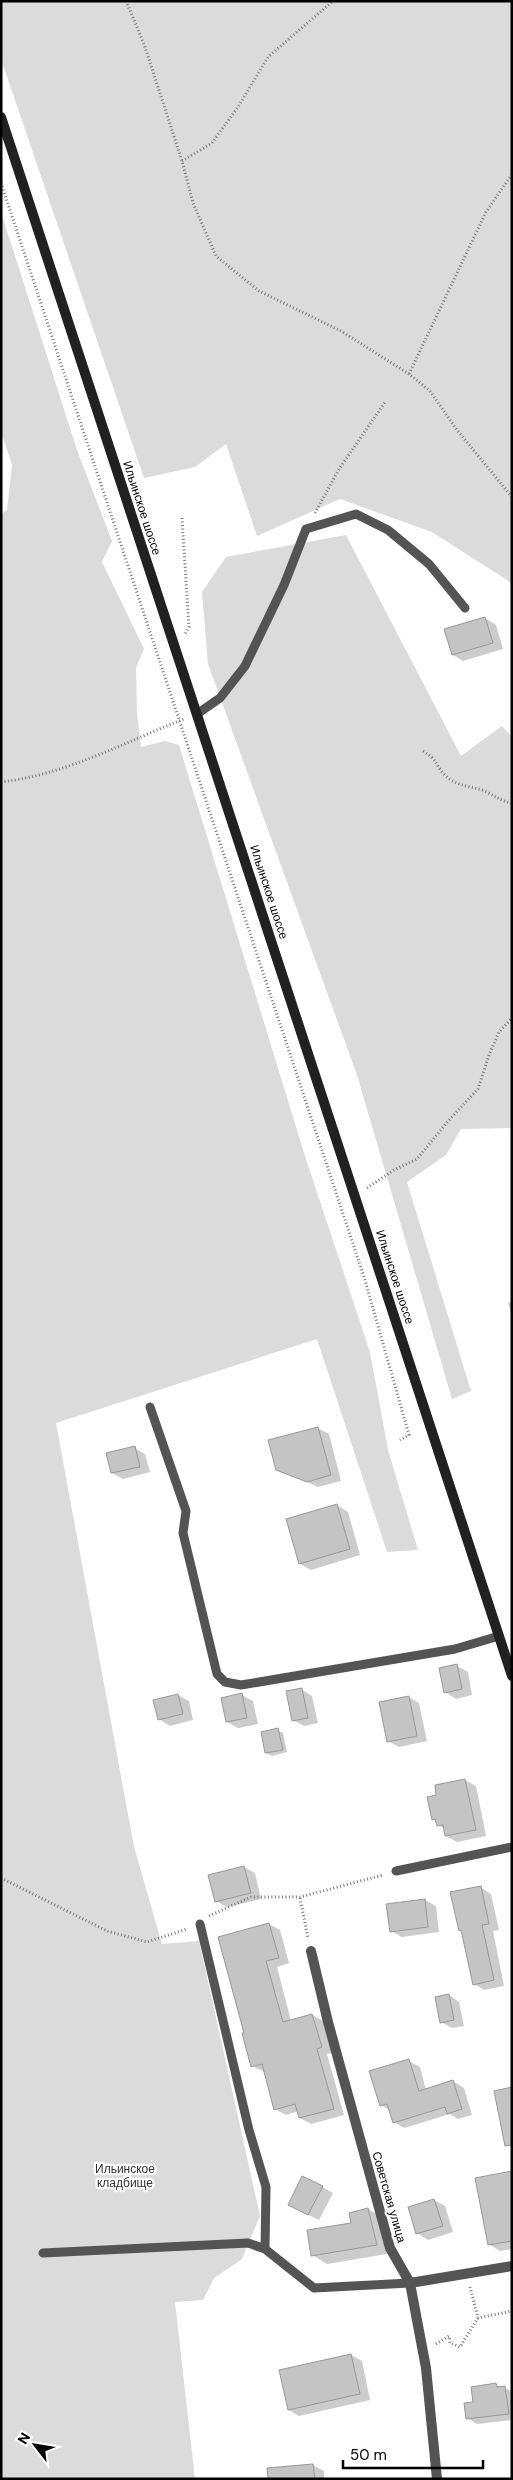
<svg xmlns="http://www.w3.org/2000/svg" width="513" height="2480" font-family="'DM Sans',sans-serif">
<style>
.green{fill:#dbdbdb}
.shadow{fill:#0003}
.building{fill:#c4c4c4;stroke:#989898}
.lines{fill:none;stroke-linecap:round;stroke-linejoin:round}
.path{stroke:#767676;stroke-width:3;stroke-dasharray:1 2.5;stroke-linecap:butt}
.lane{stroke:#545454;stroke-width:9}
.street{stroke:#545454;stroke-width:10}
.secondary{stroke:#212121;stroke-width:10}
.labels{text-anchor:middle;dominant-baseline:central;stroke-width:4.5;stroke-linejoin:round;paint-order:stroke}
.street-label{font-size:12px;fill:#000;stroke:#fff}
.park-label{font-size:12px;fill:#323232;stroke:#fff}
</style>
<rect width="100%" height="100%" fill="#fff"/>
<path class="green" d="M1,1H512V586L510,582L432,532L340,499L257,536L226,444L195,467L144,478L1,59Z
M1,212L77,450L112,541L102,562L144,649L136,668L137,714L141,747L165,741L179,745L304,1153L370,1352L388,1450L418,1550L387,1552L317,1339L56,1423L134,1847L162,1944L199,1941L260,2216L242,2259L214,2278L203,2300L175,2302L195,2479H1V514L7,510L12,465L1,431Z
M346,535L461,756L502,726L512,737V1128L461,1129L446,1155L407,1182L471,1391L452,1399L357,1075L208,664L202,592L226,557Z"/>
<path class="shadow" d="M485,618L496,625L503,649L463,661L453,655Z
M512,1302V1316L508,1303Z
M318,1428L329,1434L341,1481L318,1487L286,1472Z
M134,1448L145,1454L150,1472L123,1479L112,1473Z
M337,1505L348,1512L360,1555L311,1570L300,1564Z
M457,1666L468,1672L472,1695L456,1699L445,1692Z
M301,1689L312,1696L318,1723L304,1726L293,1720Z
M178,1695L189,1701L193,1720L170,1726L159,1719Z
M242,1695L253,1701L258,1724L238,1728L227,1722Z
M409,1697L419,1703L427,1741L399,1747L388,1741Z
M278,1730L283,1733L287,1752L272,1756L266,1753Z
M465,1780L476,1786L486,1836L457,1842L446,1836L445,1830L433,1819L438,1796Z
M244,1867L255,1873L261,1899L227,1907L216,1901Z
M480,1887L491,1894L499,1930L493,1931L504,1986L484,1990L474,1984L463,1932L460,1930Z
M425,1900L436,1906L439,1932L402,1937L391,1931Z
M269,1924L280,1930L289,1963L277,1967L291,2021L312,2015L323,2021L332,2053L327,2054L344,2115L311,2124L300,2118L299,2111L286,2115L275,2109L265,2072L252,2066L246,2033Z
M449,1995L459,2002L464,2026L452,2028L441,2022Z
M409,2061L420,2067L426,2090L453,2081L464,2088L472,2115L458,2119L450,2114L404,2128L394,2122L391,2111L381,2105Z
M512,2173V2249L500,2251L490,2245Z
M322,2187L333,2193L319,2220L300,2211Z
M434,2200L445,2206L453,2232L428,2240L417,2233Z
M368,2209L383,2218L392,2253L327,2264L312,2255Z
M351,2355L362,2361L370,2400L299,2416L289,2410Z
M496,2385L512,2391V2420L477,2424L467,2418L474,2403Z
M313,2465L324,2471V2479H274Z"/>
<path class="building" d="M485,617L493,643L452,655L444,629Z
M318,1427L331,1475L307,1482L276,1470L268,1440Z
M135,1446L140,1467L111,1473L106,1453Z
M337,1504L350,1549L299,1564L286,1519Z
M457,1664L462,1689L444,1693L439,1668Z
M302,1688L308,1718L292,1721L286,1691Z
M242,1693L247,1718L226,1722L221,1698Z
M178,1694L183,1714L158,1720L153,1700Z
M409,1696L417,1736L387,1742L379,1702Z
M278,1728L283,1750L265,1753L261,1732Z
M465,1779L476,1830L445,1836L443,1825L437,1826L435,1819L432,1820L427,1797L436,1795L435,1785Z
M244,1866L251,1893L215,1902L208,1875Z
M481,1886L489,1924L482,1925L494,1980L473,1985L461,1930L459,1931L450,1892Z
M425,1899L428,1927L390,1932L386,1904Z
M269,1923L279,1958L266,1961L283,2022L312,2014L322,2047L317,2049L334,2109L299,2118L295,2104L274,2110L262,2064L251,2067L242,2033H244L218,1937Z
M449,1994L454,2020L440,2023L435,1997Z
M409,2059L419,2091L453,2080L462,2109L447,2114L445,2107L393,2123L387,2104L380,2106L369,2071Z
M512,2087V2145L505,2146L494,2091Z
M512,2171V2241L488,2245L475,2178Z
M302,2176L323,2186L308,2215L288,2205Z
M434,2199L443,2226L416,2234L408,2207Z
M368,2208L377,2245L311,2256L307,2230L351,2223L349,2213Z
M351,2354L360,2394L288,2410L279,2370Z
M496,2383L497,2387L505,2386L509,2414L466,2419L464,2403L473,2402L471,2387Z
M313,2464L315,2479H268L267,2468Z"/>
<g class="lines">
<path class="path" d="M126,1L144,44L182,161L193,203L216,256L259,291L341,331L409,374L430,391L457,430L512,497
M182,161L212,143L238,107L268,57L333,1
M1,183L365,1280L409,1435L400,1440
M409,374L486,212L512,174
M315,513L339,469L386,401
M182,518L189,627L185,634
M423,751C438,760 434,763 444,774C457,788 472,785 487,792C496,797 502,801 512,803
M1,782C65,775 125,742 184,719
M367,1188L394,1170L417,1159L449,1120L478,1089L489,1055L499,1032L512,1018
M1,1878L107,1931L147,1942L187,1929
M300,1898L308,1938
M209,1916L251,1897H300L383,1875
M470,2287L478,2318L512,2311
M436,2344L449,2336L450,2343L460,2347L478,2318"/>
<path class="lane" d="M197,714L220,698L245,666L284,585L306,529L356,514L388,530L429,564L465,608
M150,1407L186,1511L183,1533L217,1674L225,1682L241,1685L455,1649L499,1636
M396,1871L512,1847
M200,1924L249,2130L266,2187L265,2249L314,2288L410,2283
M43,2253L248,2243L265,2249"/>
<path class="street" d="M311,1951L328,2022L390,2248L410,2283L426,2368L437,2479
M410,2283L512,2266"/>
<path class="secondary" d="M1,117L512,1676"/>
</g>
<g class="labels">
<g class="street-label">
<text transform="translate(142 508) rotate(72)">Ильинское шоссе</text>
<text transform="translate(269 892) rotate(72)">Ильинское шоссе</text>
<text transform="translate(395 1277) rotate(72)">Ильинское шоссе</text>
<text transform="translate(389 2197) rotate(74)">Советская улица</text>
</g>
<g class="park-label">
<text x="125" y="2169">Ильинское<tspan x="125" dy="14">кладбище</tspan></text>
</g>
</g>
<rect width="513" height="2480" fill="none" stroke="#000000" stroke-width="5"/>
<g transform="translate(35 2445) rotate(301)" stroke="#ffffff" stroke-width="4" paint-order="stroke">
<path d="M0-4L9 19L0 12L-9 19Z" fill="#000000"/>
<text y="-8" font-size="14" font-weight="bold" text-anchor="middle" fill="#000000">N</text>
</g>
<path d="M343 2460v8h140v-8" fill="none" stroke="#000000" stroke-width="2.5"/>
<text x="350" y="2460" font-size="15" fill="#000000" stroke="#ffffff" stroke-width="4" paint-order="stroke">50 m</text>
</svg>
